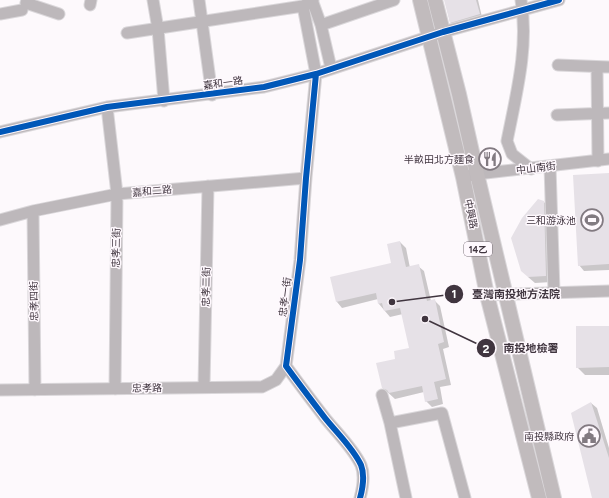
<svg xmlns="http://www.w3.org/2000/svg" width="609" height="498" font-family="Figtree,'Noto Sans TC',sans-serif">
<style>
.shadow{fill:#0003}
.building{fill:#e6e1e7}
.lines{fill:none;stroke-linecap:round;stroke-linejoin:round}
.minor-casing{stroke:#dad7da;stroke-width:13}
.major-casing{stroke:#dad7da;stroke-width:16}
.minor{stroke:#bdb8bb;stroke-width:11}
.major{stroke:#c1bbbd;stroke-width:14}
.cycleway-casing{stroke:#fef8fd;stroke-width:8}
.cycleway{stroke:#0057b8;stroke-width:6}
.labels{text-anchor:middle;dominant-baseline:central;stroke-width:3;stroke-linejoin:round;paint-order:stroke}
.shield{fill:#fef8fd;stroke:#797078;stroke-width:1}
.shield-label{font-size:9px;font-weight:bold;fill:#40353f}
.street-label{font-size:10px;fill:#40353f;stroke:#fef8fd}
.poi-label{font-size:10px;fill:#40353f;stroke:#fef8fd;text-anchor:end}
.leader{fill:none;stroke:#40353f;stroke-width:1.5}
.callout-dot{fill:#40353f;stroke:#fef8fd;stroke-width:1.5}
.mark-label{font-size:12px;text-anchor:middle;font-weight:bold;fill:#fff}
.callout-label{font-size:11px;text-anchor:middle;font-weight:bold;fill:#40353f;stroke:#fef8fd;stroke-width:3;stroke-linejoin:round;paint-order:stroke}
</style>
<rect width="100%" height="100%" fill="#fdf9fc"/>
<path class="shadow" d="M445,0H478L482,17L453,25L450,22Z
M609,174V270L584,271L579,265Z
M544,202L549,208L552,282L535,283L528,277Z
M400,242L406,248L410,268L418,266L424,271L431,301H435L440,306L449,347L443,349L451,385L440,387L443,404L432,407L426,401L424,392L395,399L383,388L396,359L410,349L403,314L390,317L379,304L378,299L342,308L337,302L331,278L393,264Z
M609,327V375H585L577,367Z
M591,403L597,408L609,448V498H593Z"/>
<path class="building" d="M444,0H476L480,14L450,23Z
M609,173V264L578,266L573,175Z
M538,199L544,201L546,276L528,277L521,271L511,238L522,218Z
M400,241L406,267L419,264L427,301L435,299L444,342L438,344L446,379L434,382L438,399L425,402L422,386L389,393L387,390L382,388L376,363L395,359L394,351L409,348L400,308L384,311L382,303L378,304L376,293L336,302L330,277L391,263L387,244Z
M576,326H609V367L576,368Z
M591,402L609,458V498H592L571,413Z"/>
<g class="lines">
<g class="minor-casing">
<path id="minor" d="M27,0L26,3L59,14
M153,0L158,29L164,101
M199,0L212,95
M312,0L321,25L331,68
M521,0C529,47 516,95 507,141L512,154L531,169
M313,1L303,6L316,74L306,178L300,260L286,366C299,384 312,401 325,418C337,433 353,448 361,465C365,475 363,487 360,498
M90,5L91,0
M0,14L22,10
M321,25L394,0
M127,33L303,6
M558,65L609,67
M597,67L598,161
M107,107L117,194L115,389
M557,115L609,113
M0,132L107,107L264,87L316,74L443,32L559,0
M550,166L554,292
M463,177L477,174L609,159
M33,211L35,390
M0,220L33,211L117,194L306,178
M487,295L609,291
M204,387L208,186
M0,390L262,387L276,380L286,366
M382,395L390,423L406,498
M390,423L442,413L465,498"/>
</g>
<g class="major-casing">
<path id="major" d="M420,0L463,177L487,295L539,498
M435,0L459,94L477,174L554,498"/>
</g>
<use href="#minor" class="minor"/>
<use href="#major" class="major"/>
<g class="cycleway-casing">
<path id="cycleway" d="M316,74L306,178L300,260L286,366C299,384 312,401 325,418C337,433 353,448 361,465C365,475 363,487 360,498
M0,132L107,107L264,87L316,74L443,32L559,0"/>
</g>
<use href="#cycleway" class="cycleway"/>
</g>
<defs>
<g id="restaurant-ring" transform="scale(1.15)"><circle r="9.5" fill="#fef8fd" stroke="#827a81" stroke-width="1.5"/><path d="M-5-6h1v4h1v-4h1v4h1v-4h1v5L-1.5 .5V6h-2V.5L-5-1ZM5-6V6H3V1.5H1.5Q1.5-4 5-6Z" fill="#827a81"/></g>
<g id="stadium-ring" transform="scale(1.15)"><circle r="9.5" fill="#fef8fd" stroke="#827a81" stroke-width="1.5"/><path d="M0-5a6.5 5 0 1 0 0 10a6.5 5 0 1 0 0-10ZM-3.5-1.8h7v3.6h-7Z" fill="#827a81"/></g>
<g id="civic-ring" transform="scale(1.15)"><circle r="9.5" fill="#fef8fd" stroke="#827a81" stroke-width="1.5"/><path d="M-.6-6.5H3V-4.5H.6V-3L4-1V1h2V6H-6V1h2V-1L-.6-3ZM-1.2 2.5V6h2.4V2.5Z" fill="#827a81"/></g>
</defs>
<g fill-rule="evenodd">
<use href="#restaurant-ring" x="490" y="159"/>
<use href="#stadium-ring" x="592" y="220"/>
<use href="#civic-ring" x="589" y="436"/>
</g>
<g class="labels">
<rect class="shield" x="464" y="242" width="28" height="14" rx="3"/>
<g class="shield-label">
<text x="478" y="249">14乙</text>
</g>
<g class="street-label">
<text transform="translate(223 83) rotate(-8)">嘉和一路</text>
<text transform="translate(536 168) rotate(-7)">中山南街</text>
<text transform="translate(152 191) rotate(-5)">嘉和二路</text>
<text transform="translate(471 214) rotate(78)">中興路</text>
<text transform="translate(116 248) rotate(-89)">忠孝三街</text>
<text transform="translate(206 287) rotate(-89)">忠孝二街</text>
<text transform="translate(285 297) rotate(-83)">忠孝一街</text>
<text transform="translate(34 301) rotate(-91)">忠孝四街</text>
<text transform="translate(147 388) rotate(-1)">忠孝路</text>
</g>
<g class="poi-label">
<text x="474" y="159">半畝田北方麵食</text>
<text x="576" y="220">三和游泳池</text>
<text x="574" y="436">南投縣政府</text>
</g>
</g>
<path class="leader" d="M392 302L454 294M425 319L486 348"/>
<g class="callout-dot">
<circle cx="392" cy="302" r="4"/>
<circle cx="425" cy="319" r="4"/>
<circle cx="454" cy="294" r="10"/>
<circle cx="486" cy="348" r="10"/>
</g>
<g class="mark-label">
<text x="454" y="298">1</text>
<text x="486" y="353">2</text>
</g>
<g class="callout-label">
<text x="516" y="298">臺灣南投地方法院</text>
<text x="531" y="352">南投地檢署</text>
</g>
</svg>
